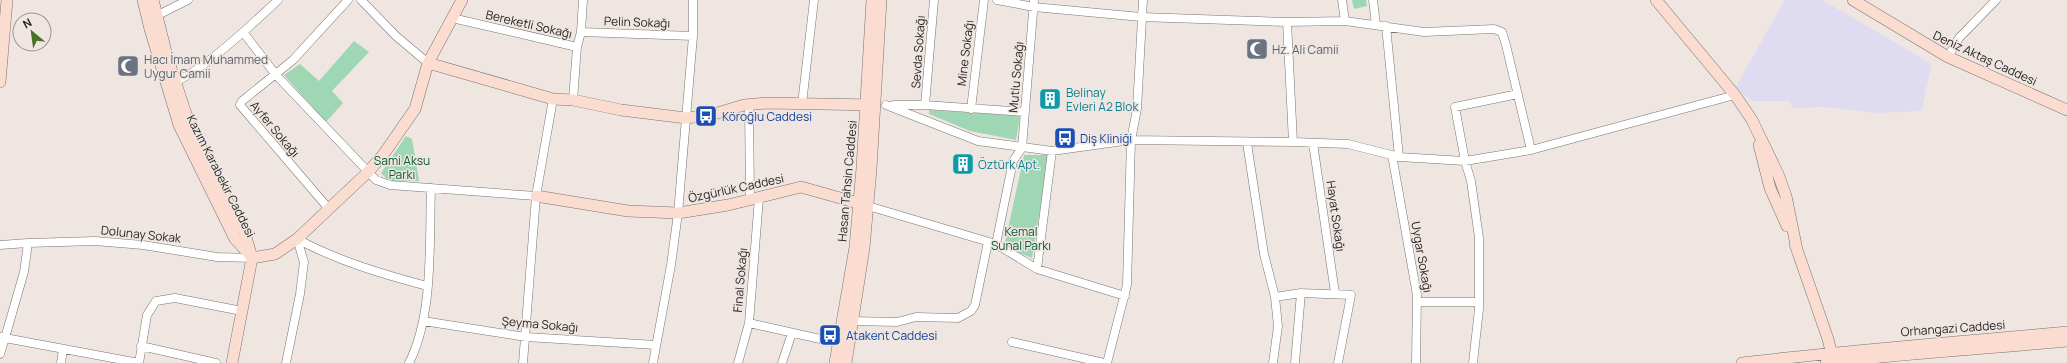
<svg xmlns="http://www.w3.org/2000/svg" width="2067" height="363" font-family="Manrope,sans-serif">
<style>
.industrial{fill:#dfdbf1}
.green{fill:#9fd6b3}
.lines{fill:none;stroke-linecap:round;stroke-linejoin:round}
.street-casing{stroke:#7b7370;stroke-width:9}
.secondary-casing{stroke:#7b7370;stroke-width:12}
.street{stroke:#fff;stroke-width:8}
.secondary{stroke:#fbdcd0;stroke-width:11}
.labels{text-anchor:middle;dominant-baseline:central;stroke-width:3;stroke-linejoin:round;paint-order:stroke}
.street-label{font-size:12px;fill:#221f1d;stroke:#efe6e2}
.worship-label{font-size:12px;fill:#5b616d;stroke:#efe6e2;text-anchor:start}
.culture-label{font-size:12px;fill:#0d838f;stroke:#efe6e2;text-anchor:start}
.transit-label{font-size:12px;fill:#164399;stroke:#efe6e2;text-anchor:start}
.park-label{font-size:12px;fill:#055b35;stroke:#efe6e2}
</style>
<rect width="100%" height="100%" fill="#efe6e2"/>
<path class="industrial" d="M1785,0H1822L1932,64L1921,111L1877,113L1824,107L1793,108L1790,101H1753L1735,88Z"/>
<path class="green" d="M1352,0H1366L1367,6L1354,9Z
M354,41L369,52L332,91L343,103L326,122L284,75L300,64L319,81Z
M929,110L1020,116L1016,140L970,131L929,114Z
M406,136L412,139L419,181H389L381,173Z
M1024,155H1049L1032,258L1004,247Z"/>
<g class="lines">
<g class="street-casing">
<path id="street" d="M361,0L396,36L428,63
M997,0L1034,7L1141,17L1287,22L1345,21L1424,32L1494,29L1502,32L1506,45L1531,150
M1342,0L1345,21
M1373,0L1376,25
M156,16L188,0
M452,18L577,47
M1287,22L1293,142
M1386,26L1399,157
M243,32L276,75L376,180L390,185L536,196
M581,32L693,36
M1948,57L1959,38L1996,0
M170,83C195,78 258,19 278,0
M573,100L577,47L581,32L583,0
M802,104L814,0
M749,105L750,200
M886,105L978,141L1052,151L1131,140L1293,142L1348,144L1399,157L1465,161L1531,150L1735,95
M894,105H925L1025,112
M925,105L934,0
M971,109L984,0
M1247,143L1264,254L1275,297L1301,293L1351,295L1338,363
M1313,143L1335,293
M1022,148L1034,0
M1392,155L1417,295L1416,363
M868,206L996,244L1037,269L1125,296
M329,209L240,105L242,101L293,60L348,0
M297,239C338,261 382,274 427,286
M28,243L95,241L143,245L217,257L252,258
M996,244L1013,161L1022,148
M0,245L28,243L24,272L5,338L139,363L147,315L156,301L175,298L242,311
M1037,269L1052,151
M1417,302H1479
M423,321L526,337L656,345
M852,321L897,322L916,317L958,318L971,311L975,305L988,242
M749,323L838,343
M1012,342L1104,363
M141,346L216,363
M0,354L5,338L1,337
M61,363L63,349
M286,363L300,294L304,262L297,239
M409,363C434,314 429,242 431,188
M523,363L536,196L553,99
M653,363L671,265L678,213L693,36V0
M738,363L749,323L759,198
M782,363L792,333
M1107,363L1127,285L1131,140L1137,109L1143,0
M1273,363L1278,326L1275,297
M1295,363L1301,293
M1473,363L1479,309V238L1471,181L1465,161L1455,107L1518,94"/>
</g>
<g class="secondary-casing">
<path id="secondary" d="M143,0L150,29L179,125L235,239L249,254
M153,0L167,56L186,114L214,176L245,234L252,258L232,363
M1656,0L1735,95L1752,120L1778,174L1786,196L1797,250
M1853,0L1948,57L2067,110
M428,63L553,99L573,100L621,110L686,118L711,115L744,105L768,103L875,105
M0,82L7,0
M1759,145L1770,188L1787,226
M536,196L628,211L678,213L728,205L801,187L865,205
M1795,244L1828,339L1834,363
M252,258L275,254L297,239L368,172L383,155L415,109L428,63L462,0
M835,363L855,247L862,168L872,0
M846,363L864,248L871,169L881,0
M1742,363C1850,350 1959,342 2067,332
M1826,363C1906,353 1987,349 2067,341"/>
</g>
<use href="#street" class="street"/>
<use href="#secondary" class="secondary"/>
</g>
<defs>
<g id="mosque-square" transform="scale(1.15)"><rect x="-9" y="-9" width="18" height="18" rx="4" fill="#6b7280" stroke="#efe6e2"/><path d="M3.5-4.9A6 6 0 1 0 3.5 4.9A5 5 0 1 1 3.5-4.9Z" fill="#fff"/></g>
<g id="building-square" transform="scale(1.15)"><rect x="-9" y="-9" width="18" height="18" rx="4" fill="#0f9aa8" stroke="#efe6e2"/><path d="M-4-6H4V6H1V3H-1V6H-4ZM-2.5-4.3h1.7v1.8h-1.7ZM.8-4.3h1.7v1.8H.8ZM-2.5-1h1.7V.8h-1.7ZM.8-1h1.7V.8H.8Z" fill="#fff"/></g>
<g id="bus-square" transform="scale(1.15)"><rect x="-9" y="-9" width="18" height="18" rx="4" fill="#1a4fb4" stroke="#efe6e2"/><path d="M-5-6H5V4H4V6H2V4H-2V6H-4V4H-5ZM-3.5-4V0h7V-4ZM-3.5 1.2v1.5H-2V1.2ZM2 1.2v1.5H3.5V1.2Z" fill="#fff"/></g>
</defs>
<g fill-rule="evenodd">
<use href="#mosque-square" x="1257" y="49"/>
<use href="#mosque-square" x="128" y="66"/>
<use href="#building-square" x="1050" y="99"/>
<use href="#bus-square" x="706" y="116"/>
<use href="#bus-square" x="1065" y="138"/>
<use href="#building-square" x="963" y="164"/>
<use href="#bus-square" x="830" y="335"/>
</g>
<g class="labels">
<g class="street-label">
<text transform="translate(637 22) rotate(2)">Pelin Sokağı</text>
<text transform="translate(529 24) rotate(13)">Bereketli Sokağı</text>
<text transform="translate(918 52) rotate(-86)">Sevda Sokağı</text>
<text transform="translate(965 53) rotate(-83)">Mine Sokağı</text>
<text transform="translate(1985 58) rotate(25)">Deniz Aktaş Caddesi</text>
<text transform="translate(1016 77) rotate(-85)">Mutlu Sokağı</text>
<text transform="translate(275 129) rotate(50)">Ayfer Sokağı</text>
<text transform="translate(221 176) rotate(63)">Kazım Karabekir Caddesi</text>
<text transform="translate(847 181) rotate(-85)">Hasan Tahsin Caddesi</text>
<text transform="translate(736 188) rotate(-12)">Özgürlük Caddesi</text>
<text transform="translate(1336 216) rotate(82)">Hayat Sokağı</text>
<text transform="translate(141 234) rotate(6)">Dolunay Sokak</text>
<text transform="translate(1422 257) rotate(80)">Uygar Sokağı</text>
<text transform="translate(740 280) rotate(-85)">Final Sokağı</text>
<text transform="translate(540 324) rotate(5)">Şeyma Sokağı</text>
<text transform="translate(1953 328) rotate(-4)">Orhangazi Caddesi</text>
</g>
<g class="worship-label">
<text x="1272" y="49">Hz. Ali Camii</text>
<text x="144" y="59">Hacı İmam Muhammed<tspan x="144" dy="14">Uygur Camii</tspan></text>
</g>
<g class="culture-label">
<text x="1066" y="92">Belinay<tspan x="1066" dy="14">Evleri A2 Blok</tspan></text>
<text x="978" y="164">Öztürk Apt.</text>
</g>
<g class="transit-label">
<text x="722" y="116">Köroğlu Caddesi</text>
<text x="1080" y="138">Diş Kliniği</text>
<text x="846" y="335">Atakent Caddesi</text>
</g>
<g class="park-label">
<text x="402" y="160">Sami Aksu<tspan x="402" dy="14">Parkı</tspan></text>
<text x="1021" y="231">Kemal<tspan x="1021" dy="14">Sunal Parkı</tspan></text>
</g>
</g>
<g transform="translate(32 32) rotate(331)"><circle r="19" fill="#efe6e2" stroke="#9d9693"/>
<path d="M0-3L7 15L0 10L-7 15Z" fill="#496f29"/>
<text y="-6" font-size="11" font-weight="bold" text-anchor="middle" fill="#221f1d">N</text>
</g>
</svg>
